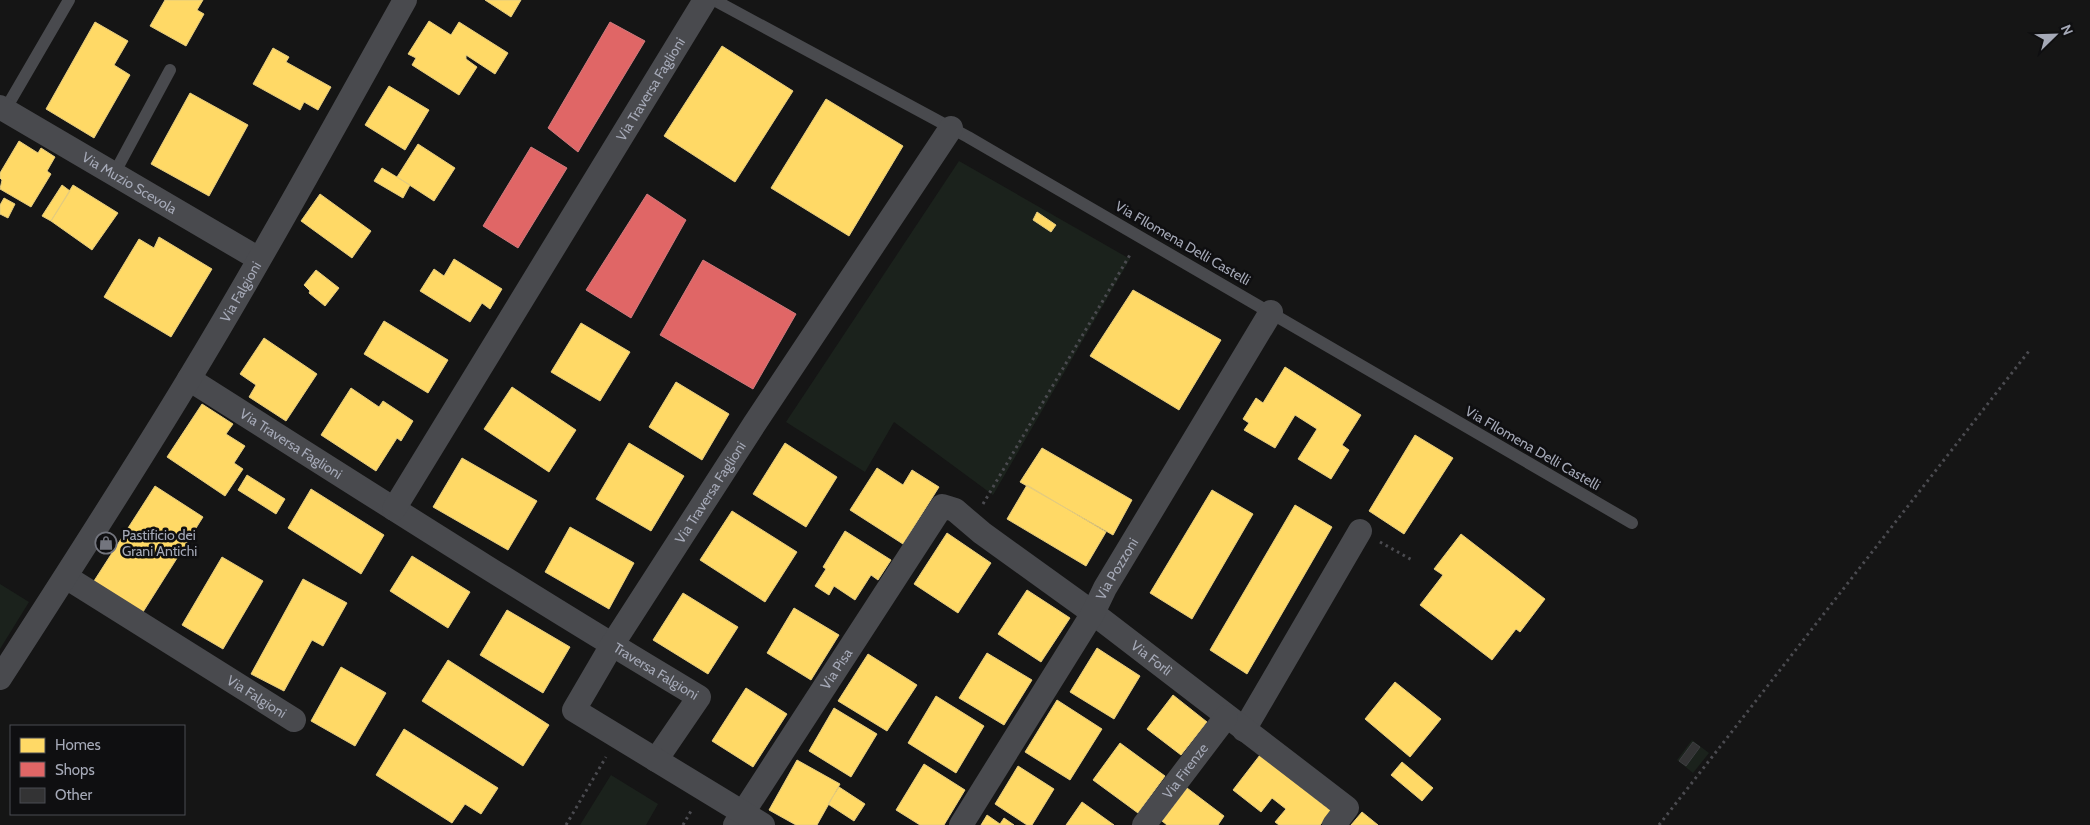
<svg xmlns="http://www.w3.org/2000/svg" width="2090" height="825" font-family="Cabin,sans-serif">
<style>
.green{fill:#1b221c}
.homes{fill:#ffd966;stroke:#e4cb7e}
.shops{fill:#e06666;stroke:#ce7a7e}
.building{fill:#333334;stroke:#3d3e41}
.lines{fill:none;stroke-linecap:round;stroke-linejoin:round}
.path{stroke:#4b4b50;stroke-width:3;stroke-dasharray:2.5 4;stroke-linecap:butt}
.service{stroke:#494a4e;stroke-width:12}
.minor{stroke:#494a4e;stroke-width:24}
.labels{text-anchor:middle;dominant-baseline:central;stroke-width:5;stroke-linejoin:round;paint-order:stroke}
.street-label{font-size:14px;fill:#a5a9b7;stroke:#0f0f11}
.poi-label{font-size:14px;fill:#a5a9b7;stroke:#0f0f11;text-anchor:start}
</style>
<rect width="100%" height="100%" fill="#151515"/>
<path class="green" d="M959,161L1130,259L993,495L894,422L865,472L786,422Z
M0,584L29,602L0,649Z
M1692,740L1709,753L1693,773L1677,760Z
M611,775L658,804L646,825H580Z"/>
<path class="homes" d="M165,0H203L197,10L204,14L186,46L150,26Z
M485,0H521L511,17Z
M429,21L451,35L459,22L508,53L495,74L466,55V59L477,67L459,95L412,65L416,58L408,54Z
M95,22L128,41L114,65L130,75L94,138L46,109Z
M722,46L793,91L735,182L664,136Z
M273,48L289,57L286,62L331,87L318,110L304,102L300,110L253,84Z
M389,86L429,110L405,150L365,125Z
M190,93L248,125L209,196L151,164Z
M826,99L903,146L849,236L771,188Z
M19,141L38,153L41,148L55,157L47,171L51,174L31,207L0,189L2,180L0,178V173Z
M418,144L455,168L434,201L397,177Z
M382,168L410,185L403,198L374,181Z
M62,185L70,191L51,221L42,216Z
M73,185L118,213L92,250L51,221Z
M320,194L371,231L352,258L301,221Z
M4,198L15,204L8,218L0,214V205Z
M1037,212L1056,225L1051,232L1033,220Z
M159,237L212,269L171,337L104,297L139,239L154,248Z
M454,259L502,289L490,309L482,303L470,322L420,291L434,269L444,276Z
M316,270L339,288L325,306L309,293L310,291L304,285Z
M1133,290L1221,340L1179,410L1090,356Z
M384,321L448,360L428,393L364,354Z
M581,323L630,352L600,401L551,372Z
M264,338L317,374L286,421L249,397L256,385L240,374Z
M1285,367L1361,415L1342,445L1349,450L1331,479L1298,459L1317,429L1295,415L1275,448L1244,430L1249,423L1243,419L1256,398L1263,403Z
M676,382L729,414L702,460L649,427Z
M512,387L576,430L549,472L484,429Z
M351,388L379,407L383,401L413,421L401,441L397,438L376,471L321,435Z
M202,404L233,424L226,434L245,446L234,463L243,469L225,496L167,457Z
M1415,435L1453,458L1404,534L1369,511Z
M629,443L684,476L651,531L596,499Z
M785,443L837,477L806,527L753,494Z
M1042,448L1132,500L1113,535L1020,482Z
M462,458L537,501L508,550L433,507Z
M877,468L903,485L912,470L939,487L903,544L850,510Z
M247,475L285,499L276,514L238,490Z
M1027,485L1106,532L1086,566L1007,519Z
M155,486L203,517L143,612L94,581Z
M311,489L384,535L361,574L288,528Z
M1212,490L1253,514L1192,619L1150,593Z
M1295,505L1332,527L1247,674L1210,650Z
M732,511L797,552L765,602L700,560Z
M570,527L634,563L609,609L545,572Z
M845,531L891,560L878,580L871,575L855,600L834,586L829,595L815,586L826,569L823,567Z
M947,533L991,563L958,613L914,584Z
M1461,534L1545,599L1520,632L1516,629L1492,660L1420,605L1443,575L1434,569Z
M412,556L470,592L448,628L390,591Z
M222,557L263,581L223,649L182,625Z
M303,579L347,603L323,646L312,640L284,691L251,674Z
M1027,590L1070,618L1041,662L998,634Z
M683,593L738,627L708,674L653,640Z
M794,608L839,635L811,680L767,653Z
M507,610L570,647L543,693L480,655Z
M1097,648L1140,676L1114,719L1070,692Z
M987,653L1032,680L1004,725L959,698Z
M868,654L917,685L887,731L838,701Z
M448,660L549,725L523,766L422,701Z
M341,667L386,693L355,746L311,721Z
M1395,682L1441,719L1410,757L1365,719Z
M746,688L787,714L753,767L712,741Z
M1173,695L1207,722L1181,755L1147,729Z
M936,696L984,726L956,773L908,743Z
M1057,700L1102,729L1070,780L1025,752Z
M834,708L877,734L851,777L809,751Z
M404,729L498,788L481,814L465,804L452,823L376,775Z
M1120,743L1165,776L1138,813L1093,780Z
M1260,755L1331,811L1320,825H1279L1275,822L1286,809L1272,798L1261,812L1233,790Z
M797,760L840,784L817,825H796L769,810Z
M1402,762L1433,788L1422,801L1391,775Z
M924,764L965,790L944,825H920L896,810Z
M1018,766L1054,789L1032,825H1027L995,804Z
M839,787L865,804L854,821L828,804Z
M1187,788L1224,816L1218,825H1167L1162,821Z
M1082,802L1114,825H1066Z
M1362,812L1378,825H1351Z
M987,815L1000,824L1004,818L1014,825H981Z"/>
<path class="shops" d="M610,22L645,41L578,152L548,128Z
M531,147L567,168L518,248L483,226Z
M647,194L686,220L631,318L586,290Z
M703,260L796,314L753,389L660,335Z"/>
<path class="building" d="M1693,742L1700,747L1686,766L1679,761Z"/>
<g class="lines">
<path class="path" d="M983,504L1131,253
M1380,542L1412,560
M566,825L606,757
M683,825L691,811
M1659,825L2029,351"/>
<path class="service" d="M714,0L968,137L1632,523
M5,110L69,0
M114,174L170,70"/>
<g class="minor">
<path id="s1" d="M0,107L259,259"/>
<path id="s2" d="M189,379C358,486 526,594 699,697L656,760"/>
<path id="s3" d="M394,509L705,0"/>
<path id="s4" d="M66,577L294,720"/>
<path id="s5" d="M0,678C64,579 128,480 189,379C264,255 334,127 405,0"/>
<path d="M1244,730L1360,531"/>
<path id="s6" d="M735,825L942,506L955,510L982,533L1093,613L1347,808L1334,825"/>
<path id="s7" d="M763,825L574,710L612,645L755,423L951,128"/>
<path id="s8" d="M961,825L1093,613L1105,588L1271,312"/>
<path id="s9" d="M1144,825L1226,717"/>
</g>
</g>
<defs>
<g id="shop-ring" transform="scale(1.125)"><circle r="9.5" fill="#0f0f11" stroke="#73757e" stroke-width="1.5"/><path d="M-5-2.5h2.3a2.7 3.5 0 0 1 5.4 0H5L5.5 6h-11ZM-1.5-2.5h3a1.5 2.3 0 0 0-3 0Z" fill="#73757e"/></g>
</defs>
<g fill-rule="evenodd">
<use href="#shop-ring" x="106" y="543"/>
</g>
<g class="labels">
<g class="street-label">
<text stroke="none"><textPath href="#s3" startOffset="492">Via Traversa Faglioni</textPath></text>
<text stroke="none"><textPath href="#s1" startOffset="150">Via Muzio Scevola</textPath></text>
<text transform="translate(1183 243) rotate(30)">Via FIlomena Delli Castelli</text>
<text stroke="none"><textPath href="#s5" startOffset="455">Via Falgioni</textPath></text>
<text stroke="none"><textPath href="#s2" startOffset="121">Via Traversa Faglioni</textPath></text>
<text transform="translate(1533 448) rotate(30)">Via FIlomena Delli Castelli</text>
<text stroke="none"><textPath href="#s7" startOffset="478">Via Traversa Faglioni</textPath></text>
<text stroke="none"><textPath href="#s8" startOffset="300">Via Pozzoni</textPath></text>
<text stroke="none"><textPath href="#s6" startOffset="640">Via Forlì</textPath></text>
<text stroke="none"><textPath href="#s6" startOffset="186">Via Pisa</textPath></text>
<text stroke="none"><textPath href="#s2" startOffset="551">Traversa Falgioni</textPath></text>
<text stroke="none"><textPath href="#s4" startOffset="225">Via Falgioni</textPath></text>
<text stroke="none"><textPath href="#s9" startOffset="68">Via Firenze</textPath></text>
</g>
<g class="poi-label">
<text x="122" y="535">Pastificio dei<tspan x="122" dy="16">Grani Antichi</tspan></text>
</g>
</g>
<rect x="10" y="725" width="175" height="90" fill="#0f0f11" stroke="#4b4d53"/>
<rect x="20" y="738" width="25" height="15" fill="#ffd966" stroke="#4b4d53"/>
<text x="55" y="750" font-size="15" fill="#a5a9b7">Homes</text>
<rect x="20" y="762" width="25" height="15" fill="#e06666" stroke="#4b4d53"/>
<text x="55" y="775" font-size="15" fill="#a5a9b7">Shops</text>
<rect x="20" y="788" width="25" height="15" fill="#333334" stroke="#4b4d53"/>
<text x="55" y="800" font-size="15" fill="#a5a9b7">Other</text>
<g transform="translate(2055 35) rotate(67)" stroke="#0f0f11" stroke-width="4" paint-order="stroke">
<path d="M0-4L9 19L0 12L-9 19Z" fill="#a5a9b7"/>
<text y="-8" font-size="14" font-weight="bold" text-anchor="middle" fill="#a5a9b7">N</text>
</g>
</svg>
